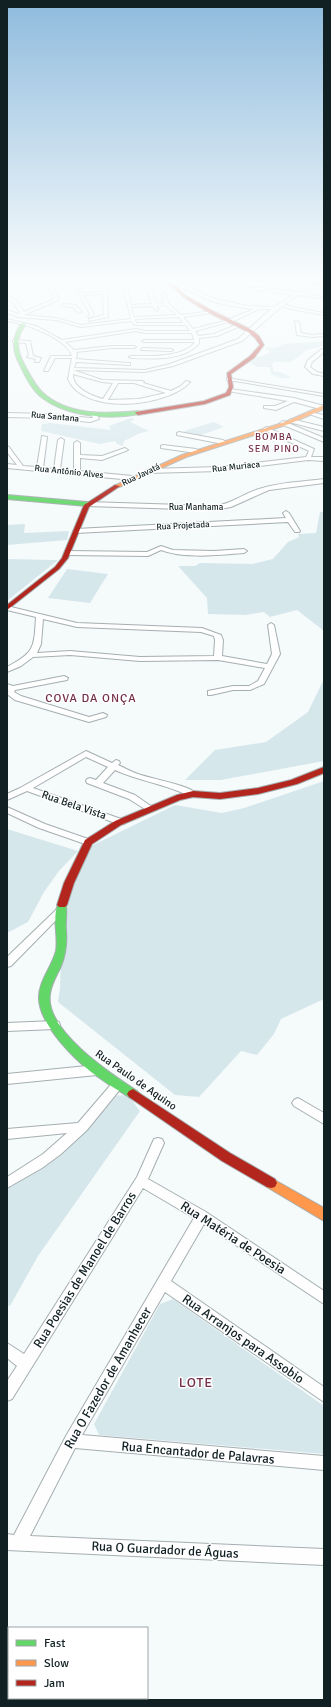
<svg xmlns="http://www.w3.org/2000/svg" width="331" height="1707" font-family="Signika,sans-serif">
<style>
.green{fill:#d6e7ec}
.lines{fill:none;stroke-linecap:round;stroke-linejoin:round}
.street-casing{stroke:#a5aeb0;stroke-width:2}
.fast-casing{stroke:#a5aeb0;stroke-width:2}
.slow-casing{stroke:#a5aeb0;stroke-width:2}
.jam-casing{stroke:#a5aeb0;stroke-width:2}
.street{fill:#fefefe;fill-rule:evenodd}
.fast{fill:#63d668;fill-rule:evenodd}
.slow{fill:#ff974d;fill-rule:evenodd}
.jam{fill:#b3261e;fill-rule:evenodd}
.rail{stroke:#d3d5d6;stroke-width:1.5;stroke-dasharray:3 1.5;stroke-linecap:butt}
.labels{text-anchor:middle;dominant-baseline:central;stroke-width:3;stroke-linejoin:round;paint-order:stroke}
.far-street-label{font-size:9px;fill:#112023;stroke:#fff}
.far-neighbourhood-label{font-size:10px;letter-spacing:1px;fill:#753048;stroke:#fff}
.street-label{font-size:11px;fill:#112023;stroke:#fff}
.neighbourhood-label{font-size:12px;letter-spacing:1px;fill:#753048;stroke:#fff}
.near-street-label{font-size:13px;fill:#112023;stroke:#fff}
.near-neighbourhood-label{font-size:14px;letter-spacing:1px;fill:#753048;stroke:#fff}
</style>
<rect width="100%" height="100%" fill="#f5fafb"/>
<path class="green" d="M324,341V346L307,350L291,362H274L272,364L274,372H280L292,378C282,379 279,378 271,374L270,367H258L250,363L255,356L260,357L271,352L266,349V347L276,348L284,344Z
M131,418L135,419L130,422L149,431L140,433L124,441L123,446L117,444L115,441L100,444L41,431L42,424L50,423L111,430L109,426Z
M214,422L224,427L195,437L184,431Z
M320,512H324V631L297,610L270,617L264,612L245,615L208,614L207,598L178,566H195L200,563L252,564L273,559L288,542L299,537L298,534L316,533Z
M25,524L24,533L69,531L67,540L7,545V525Z
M7,559L54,560H58L7,601Z
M67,569L108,574L90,603L48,598Z
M324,679V761L221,780H185L215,750L266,742L308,712Z
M324,781V999L281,1019L274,1034L257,1055L241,1051L199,1097L175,1095L58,1002L60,988L62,919L85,849L175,805L222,813L244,808Z
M7,829L78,851L59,871L44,892L28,922L7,933Z
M128,1095L140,1111L38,1256L10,1306L7,1305V1183L46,1159L108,1096Z
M173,1299L324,1406V1454L99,1435L94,1424L160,1304Z"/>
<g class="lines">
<g class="street-casing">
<path id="street" d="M16,282H22L7,286V284Z
M42,282H46L53,288L59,298L56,301L24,315L56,318L81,325L131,319L122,282H126L131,305L152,304L144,282H148L156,303H164L162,294L164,293L166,294L168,303L181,315L213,311L211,313L183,317L193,329L225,321L254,309C236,307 218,304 202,297C191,292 182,286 170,284V282L182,284L215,299L248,306L274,307L293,295L265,290L254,291L225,282H230L251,288H265L300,293L313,285H315V287L305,294L324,297V299L298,295L284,304L292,307L324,313V315L291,309L282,306L242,341L173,366L145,372L73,370L102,380L142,381L144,382L143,383L171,391L181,386L186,381L190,382C168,407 84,416 68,379L72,358H55L48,371H44L51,356H72C67,338 24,323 7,321V319L36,326L62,340L136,329L145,331H190L186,325H135L131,321L81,327L56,320L18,317L7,313V310L18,314L20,313L13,302L7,298V295L16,300L24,312L54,299L55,298L50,290ZM165,305L177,315L134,317L131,307L152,306L156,311L158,310L157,306ZM259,309H271L238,339L170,364L145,370L74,368L76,362L130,365V363H128L76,359L77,354L76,352L112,348H134L136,347L134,346H112L74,350L65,342L136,331L145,333H192L194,340H144L142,341L144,342H195C184,358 149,356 131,356L129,357L131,358C152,359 185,361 199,343V338L217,336L240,326L236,325L214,334L198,336L195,331L236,320ZM179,317L183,323H136L135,319ZM73,374L102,382L113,383L103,399C92,396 72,388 73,374ZM118,383H134L166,393L139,399L108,400Z
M70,282H74L82,293L103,292L98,282H102L107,291L108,317L89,321V319L104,315L103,294L83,295L94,314L92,317H88L90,314L76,289Z
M63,304L75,305L82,312L78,313L73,307L62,306Z
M295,321L299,322L301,333L312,335L324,334V336L312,337L297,335Z
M13,340L30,341L33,356L41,358L39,362H35L36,359L27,357L29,355L26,343L13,342Z
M143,348L171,349L173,350L171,351L141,350Z
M322,349H324V352L312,362L310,367L317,372L324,374V376L313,374L305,367L308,360Z
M227,378L324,394V396L229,380H227Z
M230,389L294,398L324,406V410L294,402L276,410L264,408V406H275L288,401L228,391V390Z
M309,412L324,415V419L309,414Z
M7,413L50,414L90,418H93L91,414L94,412L96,413L99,419L90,422L50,418L7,417Z
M291,419L324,427V431L289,422L288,421Z
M283,421L324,438V442L281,424L280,423Z
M266,427L314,449L311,457H324V461L308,460L219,471L148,473L145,471L148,469L219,467L306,457L309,451L264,430L263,429Z
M179,432L223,440L226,442L223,444L177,435V433Z
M42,436L47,437L43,468L54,469L58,440L61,438L64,440L60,469L74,471V443L77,441L80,443V455L102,456L125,448L128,450L102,460L80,458V471L132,476L135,478L132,480L7,468V464L17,465L7,452V446L9,447L23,466L37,467Z
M163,445L196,449L199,451L196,453L161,448V446Z
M324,479V483L269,490L231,507L215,510L87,506L84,504L87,502L215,506C231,504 243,494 259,489C279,482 303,482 324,479Z
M286,511L289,513L300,531L299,532H295L288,522L76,533L73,531L76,529L286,518L283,513Z
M161,546L173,550L214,551L244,549L247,551L244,553C219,555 185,559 161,550L148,556L68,555L65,553L68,551L147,552Z
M7,606L77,623L202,628L221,635L223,640L222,656L267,664L272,654L268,625L271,623L274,625L280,654L264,684L250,690H233L211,695H208V691L233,686H249L258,681L265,668L218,660L140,661L70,655L33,657L21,666L7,672V667C35,652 34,648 36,617L7,610ZM43,619L77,627L201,632L214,636L215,640L214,656L140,657L70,651L37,653L41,644Z
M64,676L68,678L67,680L15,690L14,692L21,696L89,717L103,713L107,715L106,717L89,722L15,700L7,694V684L13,686Z
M86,751L112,763L116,760L119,761L120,763L118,765C125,768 132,772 138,774C152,779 189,785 197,794L196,796C190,798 184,793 178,791C157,783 135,779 115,770L103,783L135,795L155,809L151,812L148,811L129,799L87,783L86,781L87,779L90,778L96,780L108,767L86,757L33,788L124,820L125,822L124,824H118L27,791L7,800V794L20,788Z
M7,807L45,824L91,840L92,842L88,845L39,828L7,813Z
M61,907L64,908L66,910L64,912L11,966L7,967V957L58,908Z
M55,1021L59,1022L60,1025L59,1028L55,1029L7,1031V1023Z
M97,1065L101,1067L102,1070L101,1073L97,1075L7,1084V1074Z
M118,1079L122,1081L124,1084L122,1087L87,1130L61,1154L42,1168L7,1188V1177L43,1154L67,1133L7,1139V1129L78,1123L114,1081Z
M298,1098L324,1113V1124L294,1106L292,1103L294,1100Z
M158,1138L162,1139L164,1143L148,1179L206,1212L324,1291V1304L204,1224L171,1281L324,1387V1402L165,1292L82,1435L324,1456V1470L75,1448L30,1536L324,1549V1565L7,1550V1534L14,1535L66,1436L194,1218L143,1188L12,1399L7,1401V1381L17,1366L7,1358V1343L24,1354L137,1177L154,1139Z"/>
</g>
<g class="fast-casing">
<path id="fast" d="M22,323L26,324C16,337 16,349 24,364C29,373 34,384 42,392C67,416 106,414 138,411L141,413L140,414C108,420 66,417 40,396C31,388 25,376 20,365C12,350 11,337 22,323Z
M7,495L87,502L90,504L87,506L7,499Z
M62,902L65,903C68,907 65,923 66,930C67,942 66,954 61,966C57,975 51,984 50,994C44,1030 111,1074 137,1091L139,1094L137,1097L133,1099L129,1097C117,1090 105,1082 94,1074C74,1059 40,1025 39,999C38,982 52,967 56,951C59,936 51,916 59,903Z"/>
</g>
<g class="slow-casing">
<path id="slow" d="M324,405V409L289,424L186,457L119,487L114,486L182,455L285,422Z
M271,1178L324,1208V1221L267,1187L265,1183L267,1179Z"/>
</g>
<g class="jam-casing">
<path id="jam" d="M162,282H167L176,286L185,295L213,311L252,330L259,336L264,345L254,358L231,374L233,387L230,395L205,404L138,415L135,413L136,412L204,401L226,393L229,387L227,373L250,356L260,345L255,338L248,332L209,313L183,297L174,288Z
M306,282H311L324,285V287Z
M115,485L120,486L89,507L68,558L59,569L7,610V605L55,567L62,558L84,505Z
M324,767V773L297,784L258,794L220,799L193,797L180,800L121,825L92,844L74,883L67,905L65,907H59L57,905L64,883L85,840L115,821L177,795L193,791L220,793L258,788L291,780Z
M133,1089L230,1153L275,1179L277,1183L275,1187L271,1188L267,1187L222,1161L129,1097L127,1094L129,1091Z"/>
</g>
<use href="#street" class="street"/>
<use href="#fast" class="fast"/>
<use href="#slow" class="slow"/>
<use href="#jam" class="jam"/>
<path class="rail" d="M319,282L324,283"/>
</g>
<linearGradient id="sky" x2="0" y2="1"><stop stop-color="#8fbbdd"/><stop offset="0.54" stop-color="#fafdfd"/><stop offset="1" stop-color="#fafdfd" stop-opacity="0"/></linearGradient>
<rect width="331" height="521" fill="url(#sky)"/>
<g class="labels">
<g class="far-street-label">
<text transform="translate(55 417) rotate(5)">Rua Santana</text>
<text transform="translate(236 467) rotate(-6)">Rua Muriaca</text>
<text transform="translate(69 472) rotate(6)">Rua Antônio Alves</text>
<text transform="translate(141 475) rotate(-25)">Rua Javatá</text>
<text x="196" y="507">Rua Manhama</text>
<text transform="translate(183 526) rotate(-3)">Rua Projetada</text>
</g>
<g class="far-neighbourhood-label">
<text x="274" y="437">BOMBA<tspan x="274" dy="12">SEM PINO</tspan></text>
</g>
<g class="street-label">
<text transform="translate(74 805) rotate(19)">Rua Bela Vista</text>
<text transform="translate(136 1080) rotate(35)">Rua Paulo de Aquino</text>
</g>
<g class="neighbourhood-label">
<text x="91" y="698">COVA DA ONÇA</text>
</g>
<g class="near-street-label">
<text transform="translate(233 1238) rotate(33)">Rua Matéria de Poesia</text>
<text transform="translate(85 1270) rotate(-58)">Rua Poesias de Manoel de Barros</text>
<text transform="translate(243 1339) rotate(35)">Rua Arranjos para Assobio</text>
<text transform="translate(108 1378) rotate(-60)">Rua O Fazedor de Amanhecer</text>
<text transform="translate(198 1453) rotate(5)">Rua Encantador de Palavras</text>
<text transform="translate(165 1550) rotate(3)">Rua O Guardador de Águas</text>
</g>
<g class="near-neighbourhood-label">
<text x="196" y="1382">LOTE</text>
</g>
</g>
<rect width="331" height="1707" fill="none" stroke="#112023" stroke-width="16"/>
<rect x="8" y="1627" width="140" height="72" fill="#ffffff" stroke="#a0a6a7"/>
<rect x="16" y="1640" width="20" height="6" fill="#63d668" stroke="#a0a6a7"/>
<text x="44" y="1647" font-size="12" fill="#112023">Fast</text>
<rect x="16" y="1660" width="20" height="6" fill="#ff974d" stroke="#a0a6a7"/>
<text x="44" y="1667" font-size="12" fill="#112023">Slow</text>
<rect x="16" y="1680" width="20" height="6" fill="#b3261e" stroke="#a0a6a7"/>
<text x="44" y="1687" font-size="12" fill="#112023">Jam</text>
</svg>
